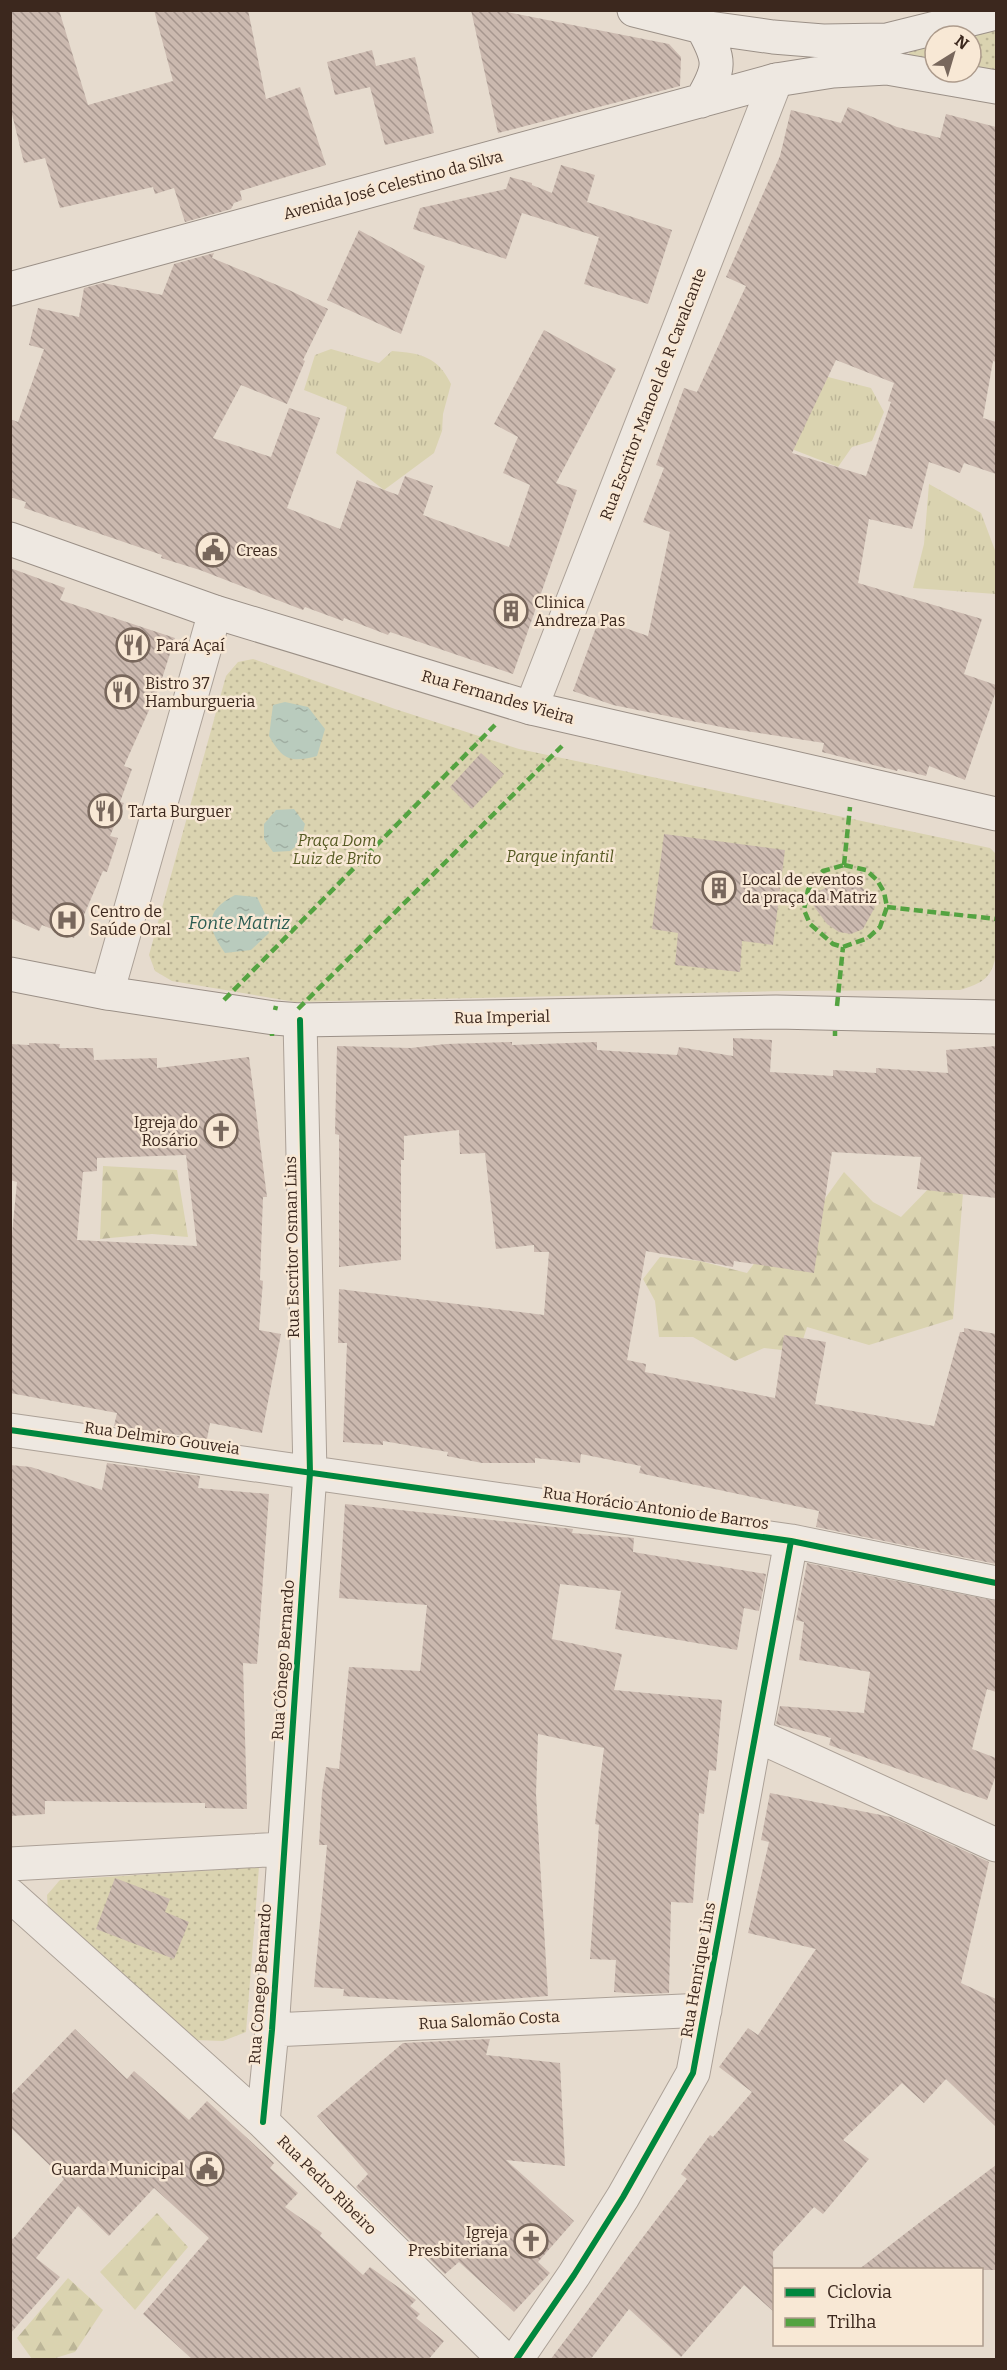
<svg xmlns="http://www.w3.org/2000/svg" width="1007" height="2370" font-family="Bitter,serif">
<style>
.grass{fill:url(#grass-tufts)}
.forest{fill:url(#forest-firs)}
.park{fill:url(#park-dots)}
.water{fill:url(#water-ripples)}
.building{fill:url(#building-back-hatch);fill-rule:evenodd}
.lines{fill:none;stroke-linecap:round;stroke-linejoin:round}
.minor-casing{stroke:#aca197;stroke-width:35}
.tertiary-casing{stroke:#aca197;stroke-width:35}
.secondary-casing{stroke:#9b9087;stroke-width:35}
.minor{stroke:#eee8e1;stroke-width:33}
.tertiary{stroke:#eee8e1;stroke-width:33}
.secondary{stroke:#eee8e1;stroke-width:33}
.quiet{stroke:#54a341;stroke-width:4.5;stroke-dasharray:9 4.5;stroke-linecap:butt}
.cycleway-casing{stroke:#f8e8d5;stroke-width:10}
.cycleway{stroke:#00873e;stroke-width:6}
.labels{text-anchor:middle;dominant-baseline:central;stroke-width:5;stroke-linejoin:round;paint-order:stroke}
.street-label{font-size:16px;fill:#3c281e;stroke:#f8e8d5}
.poi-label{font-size:16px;fill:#3c281e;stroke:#f8e8d5;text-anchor:start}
.park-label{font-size:16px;font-style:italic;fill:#565a23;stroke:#f8e8d5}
.water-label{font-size:18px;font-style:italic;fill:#2c5d52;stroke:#f8e8d5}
</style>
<defs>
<pattern id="grass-tufts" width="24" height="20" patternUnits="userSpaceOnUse" patternTransform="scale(1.5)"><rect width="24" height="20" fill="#dad3b0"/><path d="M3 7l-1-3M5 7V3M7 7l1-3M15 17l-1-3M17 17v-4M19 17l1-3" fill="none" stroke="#bcb597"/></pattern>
<pattern id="forest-firs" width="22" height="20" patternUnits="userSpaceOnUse" patternTransform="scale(1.5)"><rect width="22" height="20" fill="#dad3b0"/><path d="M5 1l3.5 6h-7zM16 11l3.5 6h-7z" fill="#bcb597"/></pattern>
<pattern id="park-dots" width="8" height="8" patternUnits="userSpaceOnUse" patternTransform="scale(1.5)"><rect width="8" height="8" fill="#dad3b0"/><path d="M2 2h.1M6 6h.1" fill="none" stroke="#bcb597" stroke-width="1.8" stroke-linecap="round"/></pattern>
<pattern id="water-ripples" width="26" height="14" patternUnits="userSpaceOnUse" patternTransform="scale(1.5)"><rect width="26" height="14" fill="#b9cbbd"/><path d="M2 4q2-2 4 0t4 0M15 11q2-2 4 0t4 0" fill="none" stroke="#a0aea2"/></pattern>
<pattern id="building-back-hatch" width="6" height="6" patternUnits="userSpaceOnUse" patternTransform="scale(1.5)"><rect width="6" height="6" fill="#cbb9af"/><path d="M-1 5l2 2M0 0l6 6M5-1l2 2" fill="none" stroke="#a6968e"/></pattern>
</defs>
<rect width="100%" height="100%" fill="#e6dbce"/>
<path class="grass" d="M331,349L379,363L392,351C421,353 438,357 451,384L443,414L442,431L434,453L384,490L336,453L347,407L304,390L315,355Z
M828,377L871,388L884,412L872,441L852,447L838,467L784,446L802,427Z
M929,484L981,513L996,553V594L913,588L924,544Z"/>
<path class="forest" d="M103,1166L177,1170L188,1237L152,1234L100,1239Z
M844,1172L873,1202L901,1217L933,1184L963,1193L953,1319L869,1345L807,1327L799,1352L764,1348L735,1361L693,1337H659L655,1301L643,1279L660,1257L700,1261L747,1273L759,1257L811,1227L826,1197Z
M157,2213L188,2247L135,2310L100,2272Z
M68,2278L103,2310L75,2352L52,2359H32L17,2338Z"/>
<path class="park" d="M996,26V75L971,71V36Z
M935,41V66L910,62L909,48Z
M253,659L395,709L519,749L990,848L996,854V954C992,979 982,983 960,990L781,991L295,1002L172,981L155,971L149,955L226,676L238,662Z
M259,1867L246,2032L223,2041L195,2040L48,1912L47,1895L60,1880Z"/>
<path class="water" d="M285,702L308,707L325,729L317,756C290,763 283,760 269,736L273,705Z
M294,809L305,824L300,843L290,851L273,852L264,839V824L276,810Z
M235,895L257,897L265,914L269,933L251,950L225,953C206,926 205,911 235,895Z"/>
<path class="building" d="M10,10H59L88,105L173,81L154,10H248L266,99L300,87L326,165L240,191L242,200L234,203L231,209L185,222L174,188L155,194L153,187L60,208L45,158L24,163L10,106Z
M471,10H497L669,44L681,57L680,86L498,133Z
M372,50L376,66L415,57L434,133L385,145L370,87L335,95L327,62Z
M848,107L897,127L940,138L946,114L996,127V362L993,361L983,418L996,422V474L964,463L960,473L929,462L912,529L869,519L858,583L982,619L964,674L996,685V691L965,780L929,766L926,776L898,769L897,771L822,752L824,743L726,728L613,705L573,691L599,619L648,636L670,532L643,522L664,468L656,465L684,388L697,392L746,286L726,277L780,156L791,110L841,123ZM836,360L894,383L888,401L891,402L866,476L792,453Z
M561,165L595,175L587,202L672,230L648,304L584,284L599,237L522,213L506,259L413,229L420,208L506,189L510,177L532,183V185L552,193Z
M359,230L425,266L401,334L327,300Z
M214,253L212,258L289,290L328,309L303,360L305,361L287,404L241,385L213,438L271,457L289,408L320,418L287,508L340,529L357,480L398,495L405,476L433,486L423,515L509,547L530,485L503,473L518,437L494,424L544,330L616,369L556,483L577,490L513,674L390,632L388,635L344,618L343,621L305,607L303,610L200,570L161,558L162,555L24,508L26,502L10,497V419L18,422L44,349L29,345L38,308L79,317L84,288L103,283L162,295L174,264Z
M10,568L65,588L60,600L175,638L159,688L124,766L132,769L120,802L124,803L110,836L118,838L107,872L103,871L74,938L42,925L39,931L10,918Z
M481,753L504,774L472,809L450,787Z
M664,834L785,850L773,945L742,941L740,972L675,965L678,933L652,929Z
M844,879L861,886L869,895L875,907L863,929L851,934L839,932L827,924L807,897Z
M733,1038L772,1040L770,1072L833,1076V1070L876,1073V1068L948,1073L946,1050L996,1046V1198L917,1189L921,1157L832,1152L814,1273L734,1261L733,1267L646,1251L627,1360L646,1364L645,1372L775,1398L784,1335L826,1342L815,1404L934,1426L960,1332H964V1328L996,1334V1564L816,1527L819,1511L639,1473L641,1466L581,1454L580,1463L535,1458V1463H482L447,1456L448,1452L383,1441V1445L343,1442L347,1343H338L339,1289L544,1315L549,1252H534V1245L496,1249L485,1153L460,1154L459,1130L404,1136V1160H401V1260L339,1267V1135L335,1134L337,1046L411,1048L446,1044L512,1042V1045L597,1042V1050L677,1055L679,1047L733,1056Z
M29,1043L60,1044L59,1048H93L94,1060L157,1058V1068L249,1057L267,1197H263L260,1280L263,1281L259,1330L281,1334L262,1433L210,1423L207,1439L114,1426L117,1413L10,1393V1255L17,1182L10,1180V1044L29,1045ZM186,1155L197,1246L77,1240L83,1172L97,1171V1158Z
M107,1463L200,1476L198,1488L269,1494L257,1664L243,1663L247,1809L205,1808V1803L45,1801V1814L10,1816V1465L31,1467L102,1490Z
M345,1504L573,1529L572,1533L634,1538L633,1552L766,1574L759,1611L744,1608L737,1650L615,1629L621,1591L560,1584L552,1639L622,1654L614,1690L722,1700L716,1771L709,1770L704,1814L699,1813L693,1903L671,1902L669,1993L640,1994L614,1992L616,1960L590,1959L599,1825L595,1824L604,1748L538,1734L536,1794L548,1996L452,2003L343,1996L344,1989L314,1987L327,1845H319L322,1793L326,1767L339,1769L349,1667L420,1671L427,1605L339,1598Z
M807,1563L996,1601V1692L987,1689L972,1749L996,1758V1775L987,1800L829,1745L831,1738L776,1724L780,1706L864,1713L870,1672L799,1660L804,1622L796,1620Z
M770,1793L891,1817L989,1862L961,1983L996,1999V2127L946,2079L924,2103L902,2083L843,2140L869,2159L823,2214L814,2207L773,2252L774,2312L744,2285L681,2357L629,2309L590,2360H550L687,2179L681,2174L710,2135L713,2137L752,2092L719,2067L748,2028L758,2035L816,1949L748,1933L769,1842L761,1840Z
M115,1878L170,1899L165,1912L189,1922L174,1959L96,1929Z
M75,2029L127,2079L134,2071L189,2120L207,2101L274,2163L270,2168L298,2193L285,2207L322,2233L320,2236L363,2275L370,2267L416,2300L410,2306L420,2314L416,2318L444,2341L428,2360H193L143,2314L209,2238L154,2188L109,2236L78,2206L36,2258L60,2277L10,2334V2237L13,2239L64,2179L10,2127V2096Z
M490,2039L486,2055L560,2063L565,2166L506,2160L574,2221L538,2262L550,2273L514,2312L459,2262L445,2274L370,2201L356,2187L368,2174L317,2116L403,2043Z
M996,2165V2270H858L928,2216Z"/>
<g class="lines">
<g class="minor-casing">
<path id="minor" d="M107,993L215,612
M10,1430L791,1541L996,1583
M756,1735L996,1845
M10,1864L284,1849
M10,1895L263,2122L505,2360
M272,2030L705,2010
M263,2122L272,2030L310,1473L300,1020
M516,2360L574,2275L623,2197L693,2073L791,1541"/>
</g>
<g class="tertiary-casing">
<path id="tertiary" d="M531,708L776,80"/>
</g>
<g class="secondary-casing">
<path id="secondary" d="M634,10L702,27L773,37L823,41L887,40L996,13
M701,101C721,67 721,61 702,27
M10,289L776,80L833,71L887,68L996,87
M10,539L215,612L531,708L996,814
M10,974L107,993L274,1018L300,1020L776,1012L996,1017"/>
</g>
<use href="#minor" class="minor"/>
<use href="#tertiary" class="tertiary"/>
<use href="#secondary" class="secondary"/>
<path class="quiet" d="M844,865L866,870L877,880L884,892L887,907L880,927L868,938L843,947L833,944L810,924L804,910L808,890L823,871Z
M844,865L850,807
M887,907L996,919
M224,1000L495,725
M837,1006L843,947
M298,1009L562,746
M275,1010L276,1006
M272,1036V1034
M835,1036V1031"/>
<g class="cycleway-casing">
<path id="cycleway" d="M10,1430L791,1541L996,1583
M263,2122L272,2030L310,1473L300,1020
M516,2360L574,2275L623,2197L693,2073L791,1541"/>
</g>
<use href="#cycleway" class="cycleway"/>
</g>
<defs>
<g id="civic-ring" transform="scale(1.725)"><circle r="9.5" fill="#f8e8d5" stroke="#78675c" stroke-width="1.5"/><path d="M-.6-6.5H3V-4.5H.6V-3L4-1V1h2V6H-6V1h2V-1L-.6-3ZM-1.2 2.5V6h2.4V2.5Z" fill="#78675c"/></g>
<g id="building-ring" transform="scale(1.725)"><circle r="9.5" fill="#f8e8d5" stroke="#78675c" stroke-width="1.5"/><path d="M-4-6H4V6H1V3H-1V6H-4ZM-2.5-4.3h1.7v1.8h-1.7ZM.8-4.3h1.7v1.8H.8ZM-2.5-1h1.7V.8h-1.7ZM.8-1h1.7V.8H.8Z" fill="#78675c"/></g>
<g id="restaurant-ring" transform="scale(1.725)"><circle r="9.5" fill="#f8e8d5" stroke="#78675c" stroke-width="1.5"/><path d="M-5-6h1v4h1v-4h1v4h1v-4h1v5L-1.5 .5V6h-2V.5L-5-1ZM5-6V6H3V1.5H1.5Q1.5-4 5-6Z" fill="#78675c"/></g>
<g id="hospital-ring" transform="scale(1.725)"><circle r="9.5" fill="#f8e8d5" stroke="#78675c" stroke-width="1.5"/><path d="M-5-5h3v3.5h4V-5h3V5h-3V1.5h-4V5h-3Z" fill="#78675c"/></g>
<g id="church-ring" transform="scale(1.725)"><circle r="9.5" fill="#f8e8d5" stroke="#78675c" stroke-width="1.5"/><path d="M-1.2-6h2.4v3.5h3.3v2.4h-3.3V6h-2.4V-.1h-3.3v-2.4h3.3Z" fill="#78675c"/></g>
</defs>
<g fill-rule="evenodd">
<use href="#civic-ring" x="213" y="550"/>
<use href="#building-ring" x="511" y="611"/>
<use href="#restaurant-ring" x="133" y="645"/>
<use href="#restaurant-ring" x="122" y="692"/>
<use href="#restaurant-ring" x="105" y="811"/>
<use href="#building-ring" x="719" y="888"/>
<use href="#hospital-ring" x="67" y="920"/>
<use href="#church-ring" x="221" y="1131"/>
<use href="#civic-ring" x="207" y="2169"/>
<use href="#church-ring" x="531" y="2241"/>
</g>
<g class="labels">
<g class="street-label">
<text transform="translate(393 185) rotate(-15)">Avenida José Celestino da Silva</text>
<text transform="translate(653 394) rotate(-69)">Rua Escritor Manoel de R Cavalcante</text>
<text transform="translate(498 697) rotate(16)">Rua Fernandes Vieira</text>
<text transform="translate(502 1017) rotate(-1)">Rua Imperial</text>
<text transform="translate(292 1247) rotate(-91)">Rua Escritor Osman Lins</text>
<text transform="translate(162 1438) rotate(8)">Rua Delmiro Gouveia</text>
<text transform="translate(656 1508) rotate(8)">Rua Horácio Antonio de Barros</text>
<text transform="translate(283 1660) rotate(-86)">Rua Cônego Bernardo</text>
<text transform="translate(698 1970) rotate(-80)">Rua Henrique Lins</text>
<text transform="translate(260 1984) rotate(-86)">Rua Conego Bernardo</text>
<text transform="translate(489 2020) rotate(-3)">Rua Salomão Costa</text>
<text transform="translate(327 2185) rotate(45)">Rua Pedro Ribeiro</text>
</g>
<g class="poi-label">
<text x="236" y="550">Creas</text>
<text x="534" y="602">Clinica<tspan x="534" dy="18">Andreza Pas</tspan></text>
<text x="156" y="645">Pará Açaí</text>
<text x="145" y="683">Bistro 37<tspan x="145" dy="18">Hamburgueria</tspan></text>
<text x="128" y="811">Tarta Burguer</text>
<text x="742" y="879">Local de eventos<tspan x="742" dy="18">da praça da Matriz</tspan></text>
<text x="90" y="911">Centro de<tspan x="90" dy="18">Saúde Oral</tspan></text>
<text x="198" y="1122" text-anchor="end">Igreja do<tspan x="198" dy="18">Rosário</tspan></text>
<text x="184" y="2169" text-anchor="end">Guarda Municipal</text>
<text x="508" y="2232" text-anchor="end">Igreja<tspan x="508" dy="18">Presbiteriana</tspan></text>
</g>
<g class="park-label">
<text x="337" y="840">Praça Dom<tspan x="337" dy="18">Luiz de Brito</tspan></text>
<text x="560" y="856">Parque infantil</text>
</g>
<g class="water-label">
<text x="239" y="923">Fonte Matriz</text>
</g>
</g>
<rect width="1007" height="2370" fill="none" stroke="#3c281e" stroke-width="24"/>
<rect x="773" y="2268" width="210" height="78" fill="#f8e8d5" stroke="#ad9b8c" stroke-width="1.5"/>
<rect x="785" y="2288" width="30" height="9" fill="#00873e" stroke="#ad9b8c" stroke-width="1.5"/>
<text x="827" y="2298" font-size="18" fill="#3c281e">Ciclovia</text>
<rect x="785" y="2318" width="30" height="9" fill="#54a341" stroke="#ad9b8c" stroke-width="1.5"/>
<text x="827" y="2328" font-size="18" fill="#3c281e">Trilha</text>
<g transform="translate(953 54) rotate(37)"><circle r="28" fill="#f8e8d5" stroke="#ad9b8c" stroke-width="1.5"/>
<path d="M0-4.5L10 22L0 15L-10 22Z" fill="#78675c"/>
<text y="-9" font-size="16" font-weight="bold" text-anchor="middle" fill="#3c281e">N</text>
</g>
</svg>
